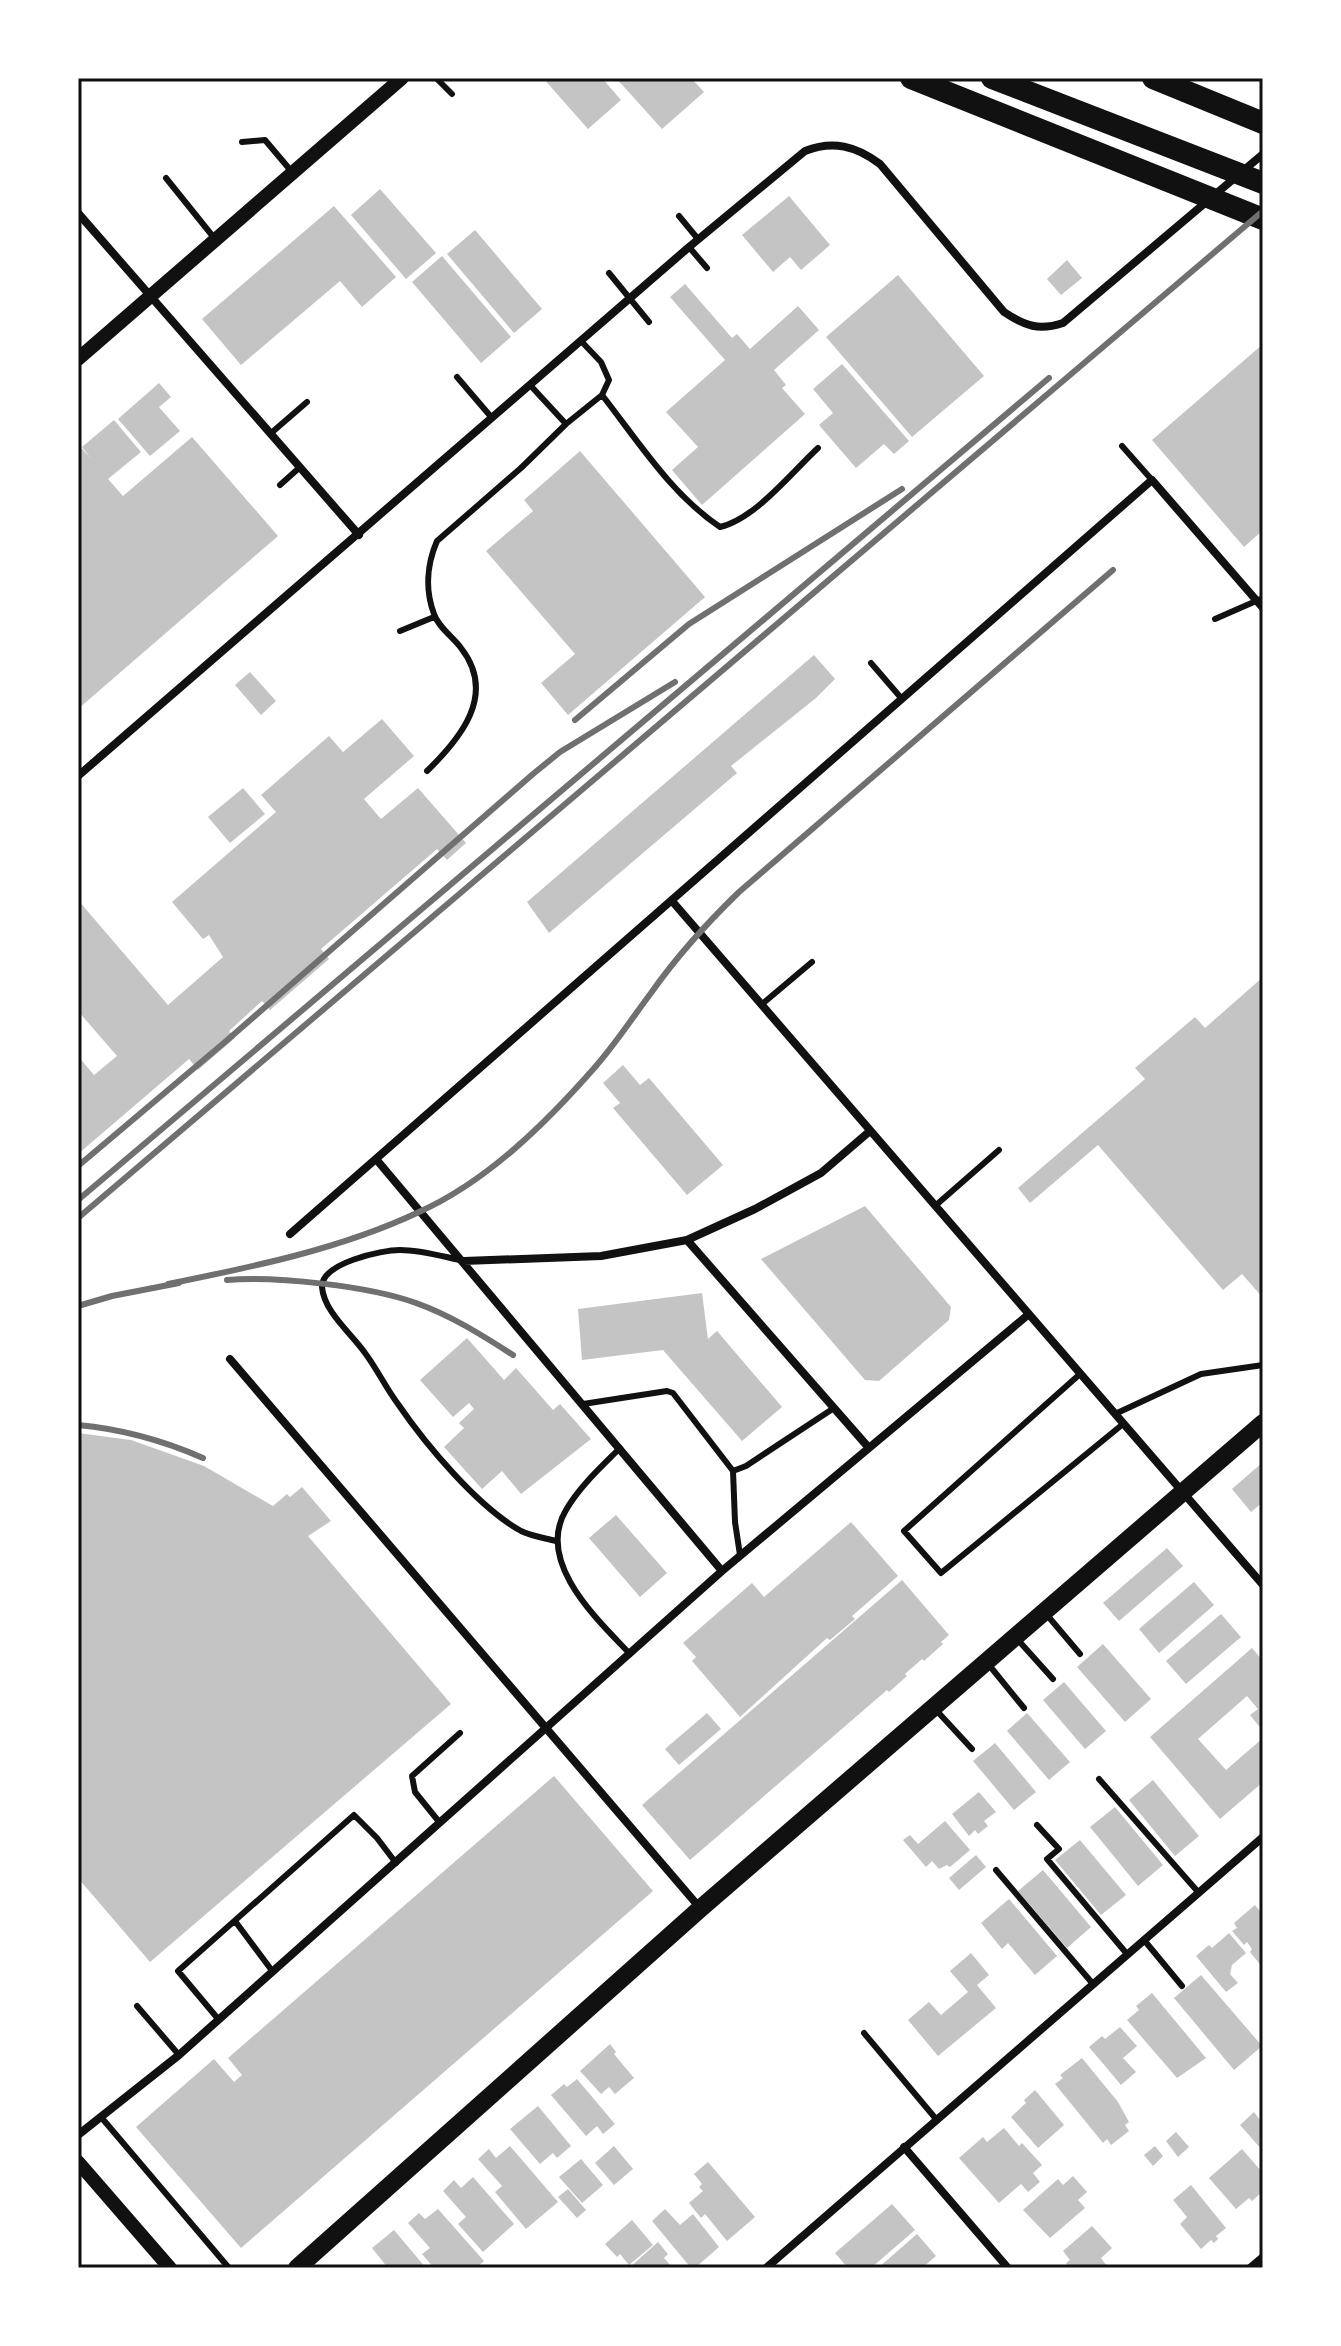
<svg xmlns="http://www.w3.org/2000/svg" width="1341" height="2346" font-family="'PT Serif',serif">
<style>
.building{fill:#c4c4c4}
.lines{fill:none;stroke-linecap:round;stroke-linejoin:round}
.service{stroke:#111;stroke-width:6}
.minor{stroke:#111;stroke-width:8}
.tertiary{stroke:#111;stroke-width:14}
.primary{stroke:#111;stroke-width:18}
.motorway{stroke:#111;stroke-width:22}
.rail{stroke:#707070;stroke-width:6}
.neatline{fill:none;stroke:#111;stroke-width:3}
</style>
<rect width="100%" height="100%" fill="#fff"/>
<path class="building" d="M543,78H602L621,100L588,129Z
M616,78H691L704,92L662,129Z
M380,189L436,253L406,279L351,215Z
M789,196L830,245L801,270L790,257L773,272L742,235Z
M334,206L396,277L362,307L340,281L241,365L202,319Z
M475,230L542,309L514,333L447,254Z
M442,256L511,337L481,363L412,282Z
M1067,260L1082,278L1061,295L1047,279Z
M898,275L984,376L912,437L826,337Z
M685,284L732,338L737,334L750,349L798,306L819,330L774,370L786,385L782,388L805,414L702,505L672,470L698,447L666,412L725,360L670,297Z
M1263,344V530L1244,547L1152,440Z
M842,364L909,441L894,454L884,444L856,468L819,425L833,413L813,389Z
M159,383L171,397L159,407L180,431L150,456L118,419Z
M114,420L141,452L108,479L123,496L192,437L278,536L78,709V444L91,459L82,447Z
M580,451L705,597L568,715L541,683L575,654L486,551L533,511L524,500Z
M814,655L835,679L816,698L731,766L737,773L549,933L527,902Z
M250,672L276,701L261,715L235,685Z
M382,719L414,756L364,799L381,819L418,788L466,843L447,860L437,849L321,949L329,959L270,1010L262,1001L229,1031L235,1038L198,1070L189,1059L78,1154V1056L94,1075L117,1056L78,1011V900L168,1005L223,957L209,935L203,939L172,902L276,812L261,795L329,736L343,752Z
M243,788L265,814L230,843L208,817Z
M1263,977V1298L1242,1274L1223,1290L1098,1145L1030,1203L1018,1188L1145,1079L1135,1068L1195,1017L1205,1028Z
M623,1065L640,1085L649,1078L723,1165L687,1195L613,1108L620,1103L603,1083Z
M865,1206L951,1307L949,1320L879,1381L865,1380L761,1259Z
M702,1293L708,1339L717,1331L782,1407L742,1441L663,1350L582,1360L578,1309Z
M467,1338L504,1380L516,1368L553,1410L560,1404L591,1439L521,1494L502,1471L482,1489L444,1447L464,1428L459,1423L474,1409L469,1403L453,1417L420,1380Z
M78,1433L131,1440L204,1466L273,1506L287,1494L290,1497L302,1487L331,1521L308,1536L451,1704L150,1962L78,1878Z
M1263,1462V1502L1251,1512L1232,1489Z
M616,1515L667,1573L640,1597L589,1538Z
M851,1522L898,1576L852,1616L855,1619L830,1640L827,1638L740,1717L692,1661L696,1657L683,1643L752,1583L764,1597Z
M1167,1548L1183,1566L1119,1621L1103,1603Z
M902,1580L949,1635L941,1642L943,1644L924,1661L922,1659L905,1674L907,1676L889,1692L887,1690L690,1860L642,1805Z
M1194,1582L1214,1605L1159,1653L1139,1629Z
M1221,1614L1241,1637L1186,1684L1166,1661Z
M1103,1644L1151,1699L1125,1722L1077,1667Z
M1252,1648L1263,1661V1731L1250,1715L1258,1709L1247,1696L1198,1739L1226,1770L1263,1738V1782L1220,1819L1150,1737Z
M1064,1682L1106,1731L1085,1749L1043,1700Z
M707,1713L721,1729L679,1765L665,1749Z
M1027,1713L1070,1762L1049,1780L1007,1731Z
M995,1743L1036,1792L1014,1810L973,1761Z
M554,1776L653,1891L241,2248L136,2127L214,2059L234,2082L242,2075L228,2058Z
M1153,1780L1199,1836L1175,1856L1129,1800Z
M979,1792L996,1812L984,1821L988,1826L978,1834L975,1830L969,1836L952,1814Z
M1115,1807L1163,1865L1138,1886L1090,1827Z
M945,1821L970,1850L950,1867L947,1865L939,1869L932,1861L926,1867L903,1840L910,1835L918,1844Z
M1080,1840L1126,1895L1101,1915L1055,1860Z
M976,1855L986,1867L959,1890L949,1878Z
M1043,1870L1091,1927L1067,1948L1018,1891Z
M1009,1899L1057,1956L1035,1975L1008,1943L1002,1949L981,1923Z
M1255,1905L1263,1915V1968L1250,1952L1252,1949L1247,1942L1244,1945L1232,1931L1237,1928L1234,1923Z
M1229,1933L1246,1953L1232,1965L1230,1974L1238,1983L1226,1992L1196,1956L1209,1945L1212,1948Z
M971,1953L989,1975L977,1985L996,2008L938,2056L908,2020L929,2002L941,2015L968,1992L950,1971Z
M1201,1975L1262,2046L1234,2070L1174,1998Z
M1152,1993L1206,2058L1177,2078L1127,2020L1139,2010L1136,2006Z
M1120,2027L1137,2046L1123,2058L1136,2072L1121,2085L1089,2047L1102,2036L1105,2039Z
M610,2044L616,2052L614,2054L634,2078L615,2094L609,2087L601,2094L580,2071Z
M1082,2058L1118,2102L1129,2122L1125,2125L1129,2131L1111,2145L1107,2139L1103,2143L1055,2084L1063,2078L1060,2075Z
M577,2079L615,2124L603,2134L597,2126L586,2136L551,2095L564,2084L567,2087Z
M1035,2090L1064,2125L1038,2148L1011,2117L1026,2103L1024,2100Z
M538,2106L571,2146L557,2158L553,2153L540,2164L510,2129Z
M1254,2112L1260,2120L1263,2118V2151L1240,2125Z
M1004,2128L1019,2146L1022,2143L1042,2165L1033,2173L1040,2182L1028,2192L1021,2184L999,2203L959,2158L983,2137L987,2142Z
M1176,2132L1189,2147L1178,2157L1166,2141Z
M510,2146L558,2202L526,2229L495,2192L502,2186L478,2159L489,2149L496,2158Z
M614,2146L633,2169L614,2185L595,2163Z
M1155,2146L1163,2156L1153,2166L1144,2155Z
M1242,2149L1263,2173V2191L1252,2201L1249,2198L1236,2209L1209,2178Z
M581,2159L603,2185L582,2203L559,2177Z
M708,2162L755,2217L727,2241L705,2214L701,2218L689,2203L703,2191L699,2187L702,2184L694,2174Z
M1073,2176L1087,2192L1078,2200L1085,2208L1050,2238L1023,2210L1058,2179L1063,2185Z
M473,2177L514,2224L483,2252L458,2224L466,2217L443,2191L454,2180L461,2188Z
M1191,2185L1226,2228L1216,2236L1218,2239L1214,2243L1211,2240L1201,2249L1180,2224L1187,2217L1173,2200Z
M568,2189L586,2210L577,2218L558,2197Z
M892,2204L915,2230L871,2268H848L835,2253Z
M438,2209L484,2261L476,2268H434L422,2254L430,2248L408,2223L419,2213L425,2219Z
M665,2209L680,2225L693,2214L719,2247L695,2268H691L652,2221Z
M632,2220L653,2245L629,2265L620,2254L617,2257L605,2244Z
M1092,2226L1112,2248L1101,2258L1107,2266L1104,2268H1077L1075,2266L1070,2268L1066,2263L1070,2260L1063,2251Z
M394,2230L426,2268H388L372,2248Z
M917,2234L936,2256L922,2268H878Z
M658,2242L668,2254L664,2258L673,2268H629Z"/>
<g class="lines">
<path class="service" d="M436,78L452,94
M242,142L265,140L292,172
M166,178L215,239
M679,216L698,239
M689,247L707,268
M609,273L649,322
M457,377L492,418
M530,385L566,424L602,395L609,380L601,362L581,341
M602,395C638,441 671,494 720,527C755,519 791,473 818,448
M270,434L307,402
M1122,446L1152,480
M280,485L299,468
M1215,619L1263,598
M400,631L434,617
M871,663L902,699
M427,771C461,738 497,694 461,648C453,637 438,627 434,614C425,590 427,564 437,541L521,468L566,424
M761,1005L812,962
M935,1206L999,1150
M460,1260C441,1256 420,1250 400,1250C382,1250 321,1263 322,1287C324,1312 351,1333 365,1353C377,1369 386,1388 398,1404C426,1445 478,1507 521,1531C531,1536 545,1538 556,1541
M1080,1374L904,1531L941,1573L1123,1424
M583,1404L667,1391L673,1393L733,1471
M1115,1414L1201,1374L1263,1365
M620,1448C601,1467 579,1487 566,1510C535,1562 597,1619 630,1654
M740,1555L735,1522L733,1471L746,1466L834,1408
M1047,1615L1080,1654
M1018,1640L1053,1679
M989,1665L1024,1708
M936,1710L972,1749
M1099,1779L1199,1893
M440,1823L415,1792L412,1776L460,1733
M1037,1825L1059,1849L1047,1859L1127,1954
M996,1870L1093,1984
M235,1921L273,1972
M1144,1940L1182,1986
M137,2006L179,2055
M219,2020L178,1971L354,1815L377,1838L396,1863
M864,2033L936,2119
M101,2117L229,2268"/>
<path class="minor" d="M78,213L359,535
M78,776L689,247L805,151C833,140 856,146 880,164L1004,312C1025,326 1039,331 1063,323L1263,154
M672,901L1263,1585
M376,1159L722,1571
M290,1234L1152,480L1263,608
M687,1240L869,1448
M464,1261L601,1256L687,1240L755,1209L821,1173L870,1131
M230,1359L700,1908
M78,2135L179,2055L722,1571L1029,1314
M904,2147L1008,2268
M766,2268L1263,1837
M1250,2268L1263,2257"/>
<path class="tertiary" d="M78,359L402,78
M78,2162L170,2268"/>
<path class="primary" d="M297,2268L701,1908L1263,1423"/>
<path class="motorway" d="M911,78L1263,219
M992,78L1263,183
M1153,78L1263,123"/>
<path class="rail" d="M575,720L689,624L902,489
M78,1166L225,1042L533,774L560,752L675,682
M78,1200L1049,378
M78,1218L1263,211
M227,1280C276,1276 369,1286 416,1303C450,1315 482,1335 513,1355
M168,1284C252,1267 341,1249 419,1212C488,1181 547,1122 596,1066C616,1043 633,1017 651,993C677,956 706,924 739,892L1113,570
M78,1306L112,1296L179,1283
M78,1425C122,1429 162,1440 203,1458"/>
</g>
<rect width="1341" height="2346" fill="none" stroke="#ffffff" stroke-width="160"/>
<rect x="80" y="80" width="1181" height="2186" class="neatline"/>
</svg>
